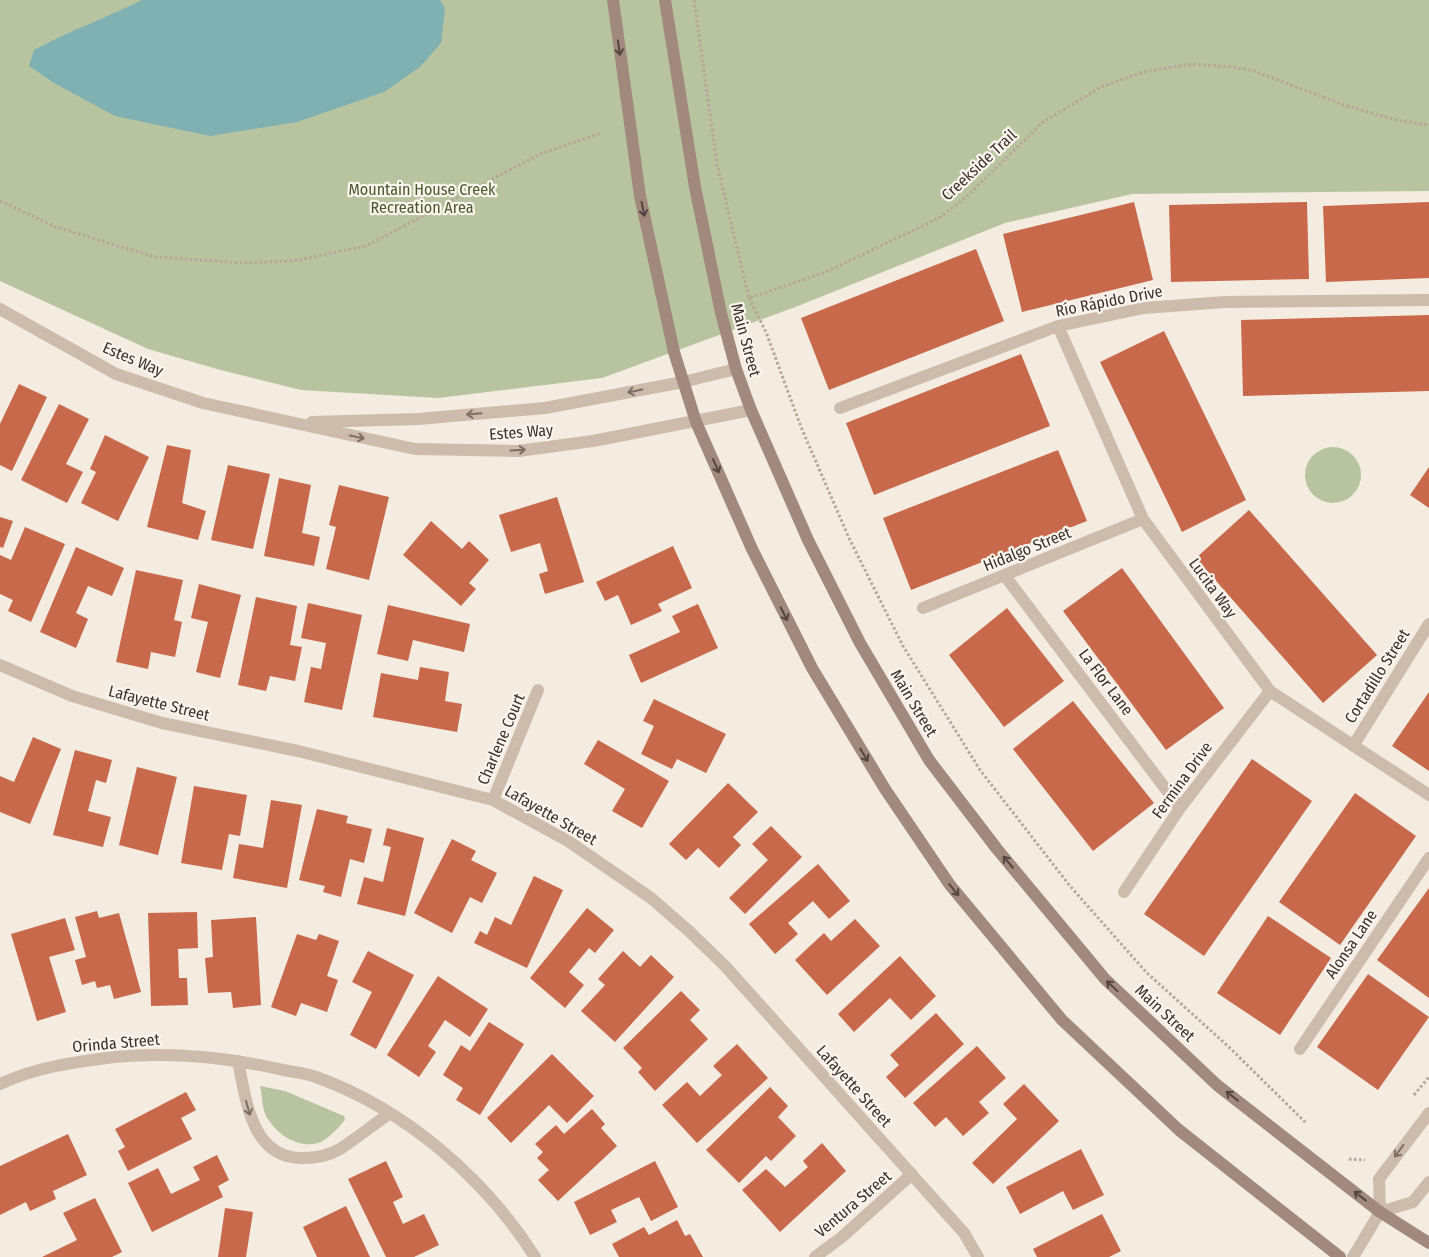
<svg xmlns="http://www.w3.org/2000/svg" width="1429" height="1257" font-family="'Fira Sans Condensed',sans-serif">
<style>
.green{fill:#b8c4a0}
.water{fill:#7fb0b2}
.building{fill:#c8694b}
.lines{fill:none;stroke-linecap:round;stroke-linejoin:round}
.path{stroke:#b9a596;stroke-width:3;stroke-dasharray:2.5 2.5;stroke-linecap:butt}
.street{stroke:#cdbbac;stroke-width:12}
.secondary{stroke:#a18a7d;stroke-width:12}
.oneway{stroke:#544640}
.oneway2{stroke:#7d6f65}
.labels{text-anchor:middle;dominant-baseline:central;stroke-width:4.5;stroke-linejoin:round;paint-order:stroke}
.street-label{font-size:16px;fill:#3b302b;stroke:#fbf5ee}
.park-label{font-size:16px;fill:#4a5a2e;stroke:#fbf5ee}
</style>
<rect width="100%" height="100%" fill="#f4ebe1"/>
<path class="green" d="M0,0H1429V191L1132,194L1005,223L798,306L602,378L438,398L301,390L217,369L148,349L0,281Z
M1305 475a28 28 0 1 1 56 0a28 28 0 1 1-56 0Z
M260,1086L285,1091L344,1116L345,1120C338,1128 329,1139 318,1143C298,1149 276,1134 266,1116C262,1108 262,1095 260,1086Z"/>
<path class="water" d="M142,0H440L445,8L441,43L420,67L384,92L297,122L210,136L115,116L54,83L29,66L34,50C69,31 106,18 142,0Z"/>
<path class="building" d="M1134,202L1153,280L1022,312L1003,234Z
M1307,202L1309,279L1171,282L1169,205Z
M1429,202V278L1326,282L1323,206Z
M976,249L1004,321L829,390L801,318Z
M1429,315V391L1243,396L1241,320Z
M1164,331L1246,500L1182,532L1100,362Z
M1021,354L1050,426L874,495L846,423Z
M19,384L47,397L12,471L0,465V424Z
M59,404L89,419L66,464L83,472L67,503L21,480Z
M105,435L149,457L118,521L81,503L96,472L90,469Z
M167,445L191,450L182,503L206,511L198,540L147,527Z
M1058,450L1087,521L911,590L883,518Z
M228,465L270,474L253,549L211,540Z
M1429,467V508L1410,495Z
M279,478L311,485L302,533L320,537L314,566L264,556Z
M339,485L389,497L369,580L326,569L336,527L329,525Z
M557,497L584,582L545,594L539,574L548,571L540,543L511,552L499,515Z
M1249,510L1377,655L1323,703L1196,558Z
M0,517L13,521L3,548L0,547Z
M431,521L462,549L469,541L489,560L469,583L476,589L461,606L403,555Z
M25,527L65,544L31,622L8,611L13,600L0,594V555L11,560Z
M673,546L692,588L658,604L662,611L631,625L618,595L605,601L596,582Z
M76,547L124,568L112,596L88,586L76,613L88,619L76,648L40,632Z
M1122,568L1224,708L1166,750L1063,611Z
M136,570L183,580L174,620L182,622L175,657L151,652L148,669L116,662Z
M199,584L241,595L220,678L196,672L208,622L191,618Z
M256,597L297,606L290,645L302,647L295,681L270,676L266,691L238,685Z
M308,603L362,615L342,710L304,702L311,667L321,669L326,643L301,638Z
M698,604L718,648L641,683L629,655L680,632L672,616Z
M388,605L470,624L464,652L413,640L408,661L377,654Z
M1007,608L1064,681L1004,727L949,655Z
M420,667L449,672L445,701L462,704L457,732L373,717L381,673L418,680Z
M1429,692V771L1392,746Z
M654,699L726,734L706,773L677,759L672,769L641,754L654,726L643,721Z
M1073,701L1154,803L1093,851L1013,749Z
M33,737L61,749L30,824L0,812V776L14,782Z
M598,740L669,781L642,828L612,811L625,789L584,764Z
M75,750L112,760L106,783L96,780L88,811L111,817L103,847L53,835Z
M1252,759L1312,801L1204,956L1144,914Z
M137,767L177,777L158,855L119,845Z
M728,783L758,812L733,837L741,845L719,868L698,848L686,860L669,844Z
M194,786L247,795L240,836L229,834L222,870L181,863Z
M1355,793L1416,836L1340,945L1279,902Z
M271,800L302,805L287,888L233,878L239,844L263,848Z
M317,809L348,816L346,823L372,829L364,863L350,859L341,897L323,892L325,886L299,880Z
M771,826L802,857L745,914L729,898L768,860L752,844Z
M387,828L424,838L405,916L357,904L364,877L383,882L391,847L383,845Z
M452,839L476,851L471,860L497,873L482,903L470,897L452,933L414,913Z
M818,864L850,901L829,919L813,901L788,923L798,934L775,954L749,924Z
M534,876L563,890L527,968L474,943L480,931L487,935L495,917L511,925Z
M1429,888V998L1377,960Z
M587,908L614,930L595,953L589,948L569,972L584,985L565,1008L530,978Z
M97,911L99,918L119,913L141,992L114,999L110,985L97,988L95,981L82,985L75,960L86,957L75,917Z
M197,912L198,948L178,949L179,978H187L188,1005L151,1006L148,913Z
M1268,916L1331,958L1280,1035L1217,993Z
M256,917L261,1005L233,1008L231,992L208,993L205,958L213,957L211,920Z
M65,918L75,950L49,957L66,1012L37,1021L11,934Z
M855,919L880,946L827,995L795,960L824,933L831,941Z
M297,934L316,940L319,934L339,941L327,976L338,980L327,1012L301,1003L296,1016L271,1007Z
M368,951L414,975L376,1049L350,1035L372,992L352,982Z
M623,951L640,967L651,955L674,977L615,1042L581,1011L605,985L598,979Z
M900,956L936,996L911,1020L890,998L854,1032L838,1014Z
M1368,974L1429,1017L1378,1090L1317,1047Z
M438,976L488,1009L470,1037L445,1020L428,1046L436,1052L419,1077L387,1055Z
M681,991L700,1010L690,1020L708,1039L655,1091L638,1072L642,1068L623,1048Z
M936,1013L964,1044L905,1098L886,1077L899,1065L890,1055Z
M489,1022L524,1044L480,1115L456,1100L463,1088L443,1075L461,1045L470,1051Z
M737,1044L768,1078L697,1143L662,1105L687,1082L700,1096L722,1075L713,1066Z
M977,1046L1006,1078L979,1102L989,1113L963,1136L946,1117L935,1127L913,1103Z
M552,1054L594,1096L567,1123L549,1105L511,1143L487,1118Z
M1024,1084L1059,1121L993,1184L972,1163L1017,1119L1003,1104Z
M770,1087L788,1106L778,1117L796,1136L771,1161L766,1156L739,1183L706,1150Z
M186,1092L196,1110L181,1118L192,1139L128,1171L118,1151L125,1147L115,1129Z
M592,1109L605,1124L601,1128L617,1146L558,1201L538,1180L549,1170L537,1158L543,1152L535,1144L556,1125L564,1134Z
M68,1134L87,1175L53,1191L56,1199L30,1211L26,1202L0,1215V1166Z
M822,1143L846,1171L780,1232L742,1190L766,1169L785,1187L808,1167L803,1161Z
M1081,1149L1104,1195L1073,1210L1063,1191L1020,1214L1006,1187Z
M217,1155L229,1180L218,1186L223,1197L152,1232L128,1183L158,1168L171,1194L200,1180L193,1167Z
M386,1161L403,1197L393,1202L403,1224L424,1214L439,1245L414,1257H386L348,1179Z
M655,1161L678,1207L651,1221L639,1197L611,1210L617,1222L590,1235L574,1202Z
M95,1198L122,1252L112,1257H42L77,1240L63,1213Z
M346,1206L370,1257H317L303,1227Z
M225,1208L253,1212L246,1257H218Z
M1102,1214L1121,1251L1109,1257H1037L1033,1249Z
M677,1220L685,1236L690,1234L703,1257H619L612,1244L644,1227L649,1235Z"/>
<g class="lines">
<path class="path" d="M694,0L717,164L749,298L826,272L939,218L964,199L1043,122L1101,87L1143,72L1191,64L1233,67L1254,71L1344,105L1396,120L1429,125
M0,201L56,227L155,257L244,263L293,261L366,246L540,154L601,133
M749,298L766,332L801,427L849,538L903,646L980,770L1070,886L1146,972L1231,1049L1307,1124
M1414,1095L1429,1077
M1349,1159L1365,1160"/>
<path class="street" d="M0,309L116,374L203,403L415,449L518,451L593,441L751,410
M1058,326L1143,519L1270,691L1429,795
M840,408L1058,326L1144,308L1225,302L1429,300
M312,422L418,419L545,408L683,382L736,369
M1005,576L1180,808
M923,608L1143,519
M0,665L72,696L162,723L298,751L493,800L568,841L651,898L690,932L726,967L964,1233L978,1257
M1353,746L1429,624
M493,800L538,690
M1124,892L1180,808L1270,691
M1300,1049L1429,858
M238,1061C246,1099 251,1159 303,1158C316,1158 328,1156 340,1149C357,1138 373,1125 390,1113
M0,1084C36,1067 75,1062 114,1057C170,1052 225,1057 279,1069C291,1072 305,1073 316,1077C405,1109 485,1178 535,1257
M1380,1212L1413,1202L1429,1182
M815,1257L842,1237L912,1174
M1353,1257L1380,1212L1379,1179L1429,1113"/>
<path class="secondary" d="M613,0L640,196L674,352L696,422L752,549L812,668L885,789L950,885L1062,1020L1179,1130L1340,1257
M665,0L695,187L721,313L736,369L751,410L808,540L860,643L929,760L997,849L1105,979L1217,1085L1380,1212L1429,1243"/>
</g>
<defs><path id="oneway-shaft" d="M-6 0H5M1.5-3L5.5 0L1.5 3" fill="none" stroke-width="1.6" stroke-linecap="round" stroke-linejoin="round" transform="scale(1.25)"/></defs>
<g class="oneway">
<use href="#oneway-shaft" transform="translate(619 48) rotate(82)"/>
<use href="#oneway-shaft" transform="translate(643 209) rotate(78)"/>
<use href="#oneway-shaft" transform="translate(716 466) rotate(66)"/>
<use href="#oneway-shaft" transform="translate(784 614) rotate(63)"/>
<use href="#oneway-shaft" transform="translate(864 755) rotate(59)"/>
<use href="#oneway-shaft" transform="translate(1008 862) rotate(-130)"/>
<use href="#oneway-shaft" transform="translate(954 890) rotate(51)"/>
<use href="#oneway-shaft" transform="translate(1112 986) rotate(-137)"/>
<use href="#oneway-shaft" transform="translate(1232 1096) rotate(-142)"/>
<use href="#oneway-shaft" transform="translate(1360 1196) rotate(-142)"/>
</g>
<g class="oneway2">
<use href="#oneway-shaft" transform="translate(635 391) rotate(169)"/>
<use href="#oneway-shaft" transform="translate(474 414) rotate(175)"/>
<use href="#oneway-shaft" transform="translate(357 437) rotate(12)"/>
<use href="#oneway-shaft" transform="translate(518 450) rotate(-3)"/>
<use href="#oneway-shaft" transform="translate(248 1108) rotate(74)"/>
<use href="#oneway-shaft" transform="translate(1399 1151) rotate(126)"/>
</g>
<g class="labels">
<g class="street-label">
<text transform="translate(979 165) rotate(-43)">Creekside Trail</text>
<text transform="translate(1109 301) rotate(-11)">Río Rápido Drive</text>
<text transform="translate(746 340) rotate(75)">Main Street</text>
<text transform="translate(133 359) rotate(23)">Estes Way</text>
<text transform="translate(521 432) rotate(-4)">Estes Way</text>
<text transform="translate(1027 549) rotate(-22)">Hidalgo Street</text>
<text transform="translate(1213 588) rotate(54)">Lucita Way</text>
<text transform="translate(1377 676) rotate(-58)">Cortadillo Street</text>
<text transform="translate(1106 682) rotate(53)">La Flor Lane</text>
<text transform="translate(159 703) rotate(14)">Lafayette Street</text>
<text transform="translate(914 703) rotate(59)">Main Street</text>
<text transform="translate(501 739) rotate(-67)">Charlene Court</text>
<text transform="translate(1182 780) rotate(-54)">Fermina Drive</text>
<text transform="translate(551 815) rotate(30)">Lafayette Street</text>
<text transform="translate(1351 944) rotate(-56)">Alonsa Lane</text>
<text transform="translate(1165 1013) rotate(43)">Main Street</text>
<text transform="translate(116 1043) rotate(-5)">Orinda Street</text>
<text transform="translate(854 1086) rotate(48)">Lafayette Street</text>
<text transform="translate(853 1204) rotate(-40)">Ventura Street</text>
</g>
<g class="park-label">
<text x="422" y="189">Mountain House Creek<tspan x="422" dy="18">Recreation Area</tspan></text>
</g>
</g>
</svg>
